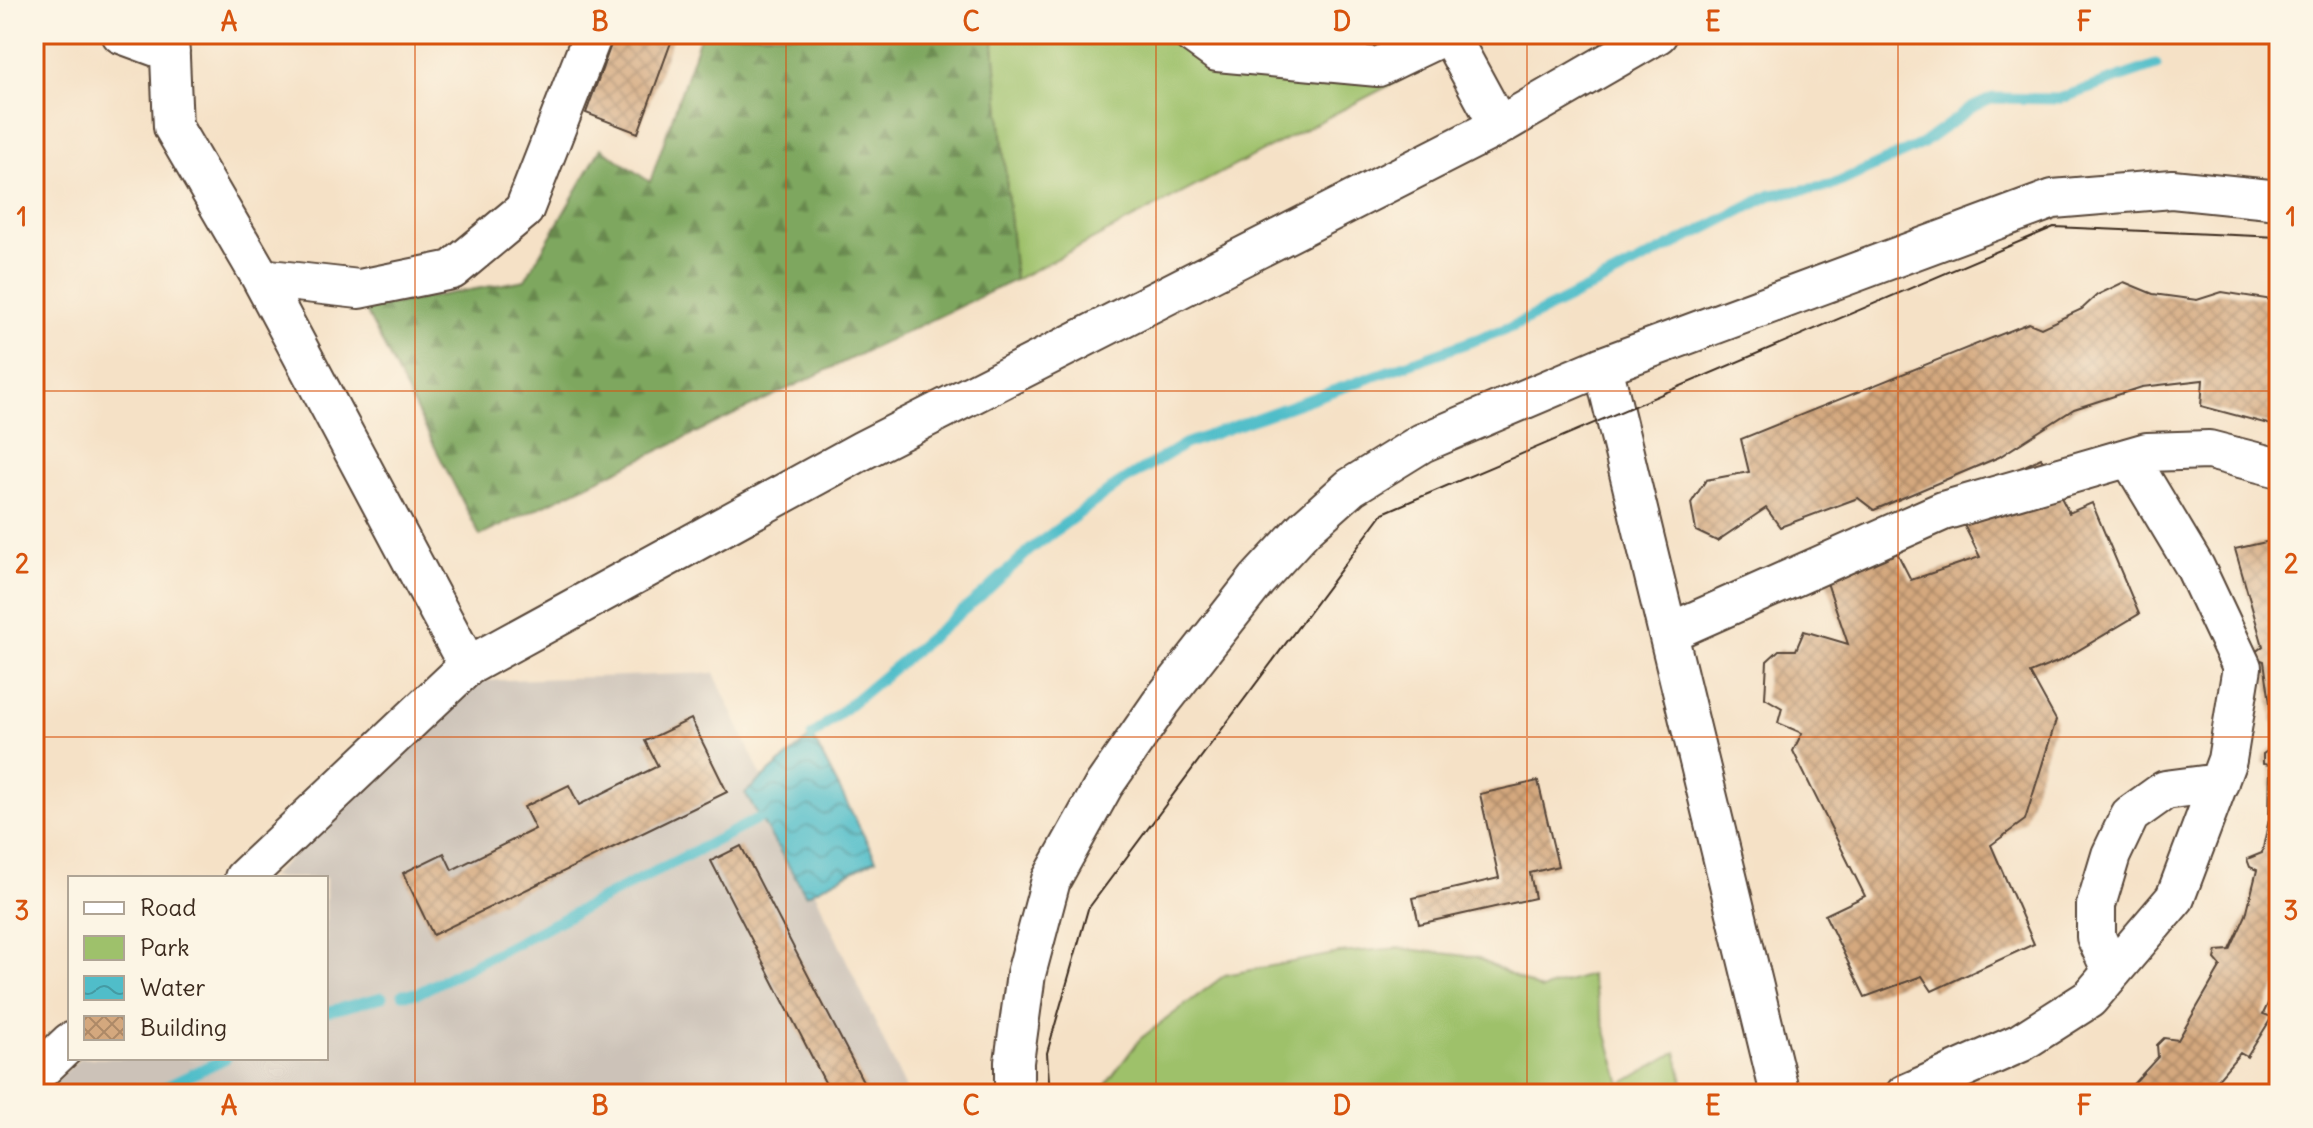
<svg xmlns="http://www.w3.org/2000/svg" width="2313" height="1128" font-family="Delius,sans-serif">
<style>
.industrial{fill:#ccc2b8}
.green{fill:#9ec16b;stroke:#6c7644;stroke-width:2}
.forest{fill:url(#forest-firs);stroke:#5c683e;stroke-width:2}
.water{fill:url(#water-waves);stroke:#467474;stroke-width:2}
.lines{fill:none;stroke-linecap:round;stroke-linejoin:round}
.stream{stroke:#50bdc9;stroke-width:11}
.building{fill:url(#building-cross-hatch)}
.minor-casing{stroke:#574537;stroke-width:42}
.minor{stroke:#fff;stroke-width:38}
.tram{stroke:#3b2a1e;stroke-width:2}
.grid{fill:none;stroke:#d7540e;stroke-width:2;stroke-opacity:0.55}
.neatline{fill:none;stroke:#d7540e;stroke-width:3}
.grid-label{font-size:26px;text-anchor:middle;font-weight:bold;fill:#d7540e}
</style>
<defs>
<pattern id="forest-firs" width="22" height="20" patternUnits="userSpaceOnUse" patternTransform="scale(2)"><rect width="22" height="20" fill="#7ea75f"/><path d="M5 1l3.5 6h-7zM16 11l3.5 6h-7z" fill="#68884e"/></pattern>
<pattern id="water-waves" width="16" height="10" patternUnits="userSpaceOnUse" patternTransform="scale(2)"><rect width="16" height="10" fill="#50bdc9"/><path d="M0 5q4-4 8 0t8 0" fill="none" stroke="#449aa3"/></pattern>
<pattern id="building-cross-hatch" width="8" height="8" patternUnits="userSpaceOnUse" patternTransform="scale(2)"><rect width="8" height="8" fill="#d4a87e"/><path d="M0 0l8 8M0 8l8-8" fill="none" stroke="#ad8967"/></pattern>
</defs>
<rect width="100%" height="100%" fill="#fcf5e5"/>
<filter id="ink" filterUnits="userSpaceOnUse"><feTurbulence type="fractalNoise" baseFrequency=".0125" numOctaves="2"/><feDisplacementMap in="SourceGraphic" scale="16" xChannelSelector="R" yChannelSelector="G"/><feConvolveMatrix kernelMatrix="1 2 1 2 8 2 1 2 1" color-interpolation-filters="sRGB"/></filter>
<filter id="wash" filterUnits="userSpaceOnUse"><feTurbulence type="fractalNoise" baseFrequency=".006" numOctaves="4" result="noise"/><feDisplacementMap in="SourceGraphic" scale="32" xChannelSelector="R" yChannelSelector="G"/><feGaussianBlur stdDeviation="1.8" result="paint"/><feColorMatrix in="noise" values="0 0 0 0 0 0 0 0 0 0 0 0 0 0 0 0 0 1.4 0 .05"/><feComposite in="paint" operator="in"/></filter>
<g filter="url(#wash)">
<rect width="100%" height="100%" fill="#f5e1c6"/>
<path class="industrial" d="M714,673L908,1094H42L80,1058H326V878H269L475,681Z"/>
<path class="green" d="M993,34H1488L1015,280Z
M1399,948L1475,957L1541,990L1590,975L1621,1084L1676,1052L1686,1094H1104L1107,1083L1140,1039L1225,975L1339,953Z"/>
<path class="forest" d="M701,34H993L1015,280L480,536L365,309L525,280L601,148L650,182Z"/>
<path class="water" d="M812,736L876,859L806,895L745,793Z"/>
<g class="lines">
<path class="stream" d="M812,736L983,594L1031,549L1117,485L1185,444L1514,326L1771,195L1831,186L1922,144L1971,108L1993,98L2058,99L2156,65
M403,994L418,993L758,819
M326,1012L382,997
M151,1094L226,1058"/>
</g>
<g id="blocks">
<path class="building" d="M615,34H674L638,133L586,113Z
M2124,282L2153,294L2197,300L2222,292L2279,301V427L2201,406L2203,380L2142,387L2074,409L1999,457L1874,510L1858,498L1780,527L1766,508L1717,541L1696,531L1691,503L1706,480L1749,472L1741,439L2029,323L2041,328L2082,309L2097,295Z
M2041,458L2069,513L2092,503L2139,614L2062,660L2030,673L2056,720L2025,820L1991,845L2034,944L1932,991L1922,976L1865,997L1825,915L1865,896L1793,751L1802,733L1778,723L1782,708L1765,698L1767,661L1779,650H1796L1804,631L1848,644L1822,568L1890,539L1911,580L1980,557L1952,501Z
M2279,539V981L2263,1014L2272,1017L2247,1057L2240,1053L2205,1094H2124L2158,1057L2157,1045L2164,1038L2178,1040L2221,966L2215,959L2217,951L2230,950L2246,915L2257,870L2250,867L2247,859L2262,853L2269,819L2270,765L2263,764V754L2276,745L2264,661L2250,656L2263,646L2235,549Z
M691,719L727,792L433,935L403,873L444,853L452,870L535,829L524,807L569,785L579,805L658,766L645,741Z
M1538,781L1558,866L1530,873L1535,898L1419,924L1413,898L1499,878L1480,794Z
M741,846L866,1087L851,1094H831L711,861Z"/>
</g>
</g>
<g filter="url(#ink)">
<use href="#blocks" fill-opacity="0" stroke="#574537" stroke-width="2"/>
<g class="lines">
<g class="minor-casing">
<path id="minor" d="M121,34L170,52
M169,34L173,127L261,278L468,666
M1192,34L1217,52L1378,67L1447,34
M1449,34L1499,126
M261,278L359,289L452,270L524,210L593,34
M1603,366L1780,1094
M1668,633L1943,511L2147,452L2209,450L2279,468
M244,878L468,666L863,450L1499,126L1658,34
M2112,972L2096,937V905L2111,855L2130,815L2165,790L2219,783
M34,1076L70,1042
M1014,1094V1062L1026,974L1051,880L1104,785L1163,700L1257,580L1304,529L1351,487L1422,443L1603,366L2053,199L2172,189L2279,200
M1905,1094L2020,1043L2089,999L2175,898L2227,760L2242,667L2195,567L2129,457"/>
</g>
<use href="#minor" class="minor"/>
<path class="tram" d="M1050,1094L1047,1053L1088,909L1383,513L2054,227L2279,237"/>
</g>
</g>
<path class="grid" d="M415,34V1094M786,34V1094M1156,34V1094M1527,34V1094M1898,34V1094M34,391H2279M34,737H2279"/>
<rect width="2313" height="1128" fill="none" stroke="#fcf5e5" stroke-width="88"/>
<rect x="68" y="876" width="260" height="184" fill="#fcf5e5" stroke="#afa495" stroke-width="2"/>
<rect x="84" y="902" width="40" height="12" fill="#ffffff" stroke="#afa495" stroke-width="2"/>
<text x="140" y="916" font-size="24" fill="#3b2a1e">Road</text>
<rect x="84" y="936" width="40" height="24" fill="#9ec16b" stroke="#afa495" stroke-width="2"/>
<text x="140" y="956" font-size="24" fill="#3b2a1e">Park</text>
<rect x="84" y="976" width="40" height="24" fill="url(#water-waves)" stroke="#afa495" stroke-width="2"/>
<text x="140" y="996" font-size="24" fill="#3b2a1e">Water</text>
<rect x="84" y="1016" width="40" height="24" fill="url(#building-cross-hatch)" stroke="#afa495" stroke-width="2"/>
<text x="140" y="1036" font-size="24" fill="#3b2a1e">Building</text>
<rect x="44" y="44" width="2225" height="1040" class="neatline"/>
<g class="grid-label">
<text x="229" y="31">A</text>
<text x="600" y="31">B</text>
<text x="971" y="31">C</text>
<text x="1342" y="31">D</text>
<text x="1713" y="31">E</text>
<text x="2084" y="31">F</text>
<text x="22" y="226">1</text>
<text x="2291" y="226">1</text>
<text x="22" y="573">2</text>
<text x="2291" y="573">2</text>
<text x="22" y="920">3</text>
<text x="2291" y="920">3</text>
<text x="229" y="1115">A</text>
<text x="600" y="1115">B</text>
<text x="971" y="1115">C</text>
<text x="1342" y="1115">D</text>
<text x="1713" y="1115">E</text>
<text x="2084" y="1115">F</text>
</g>
</svg>
